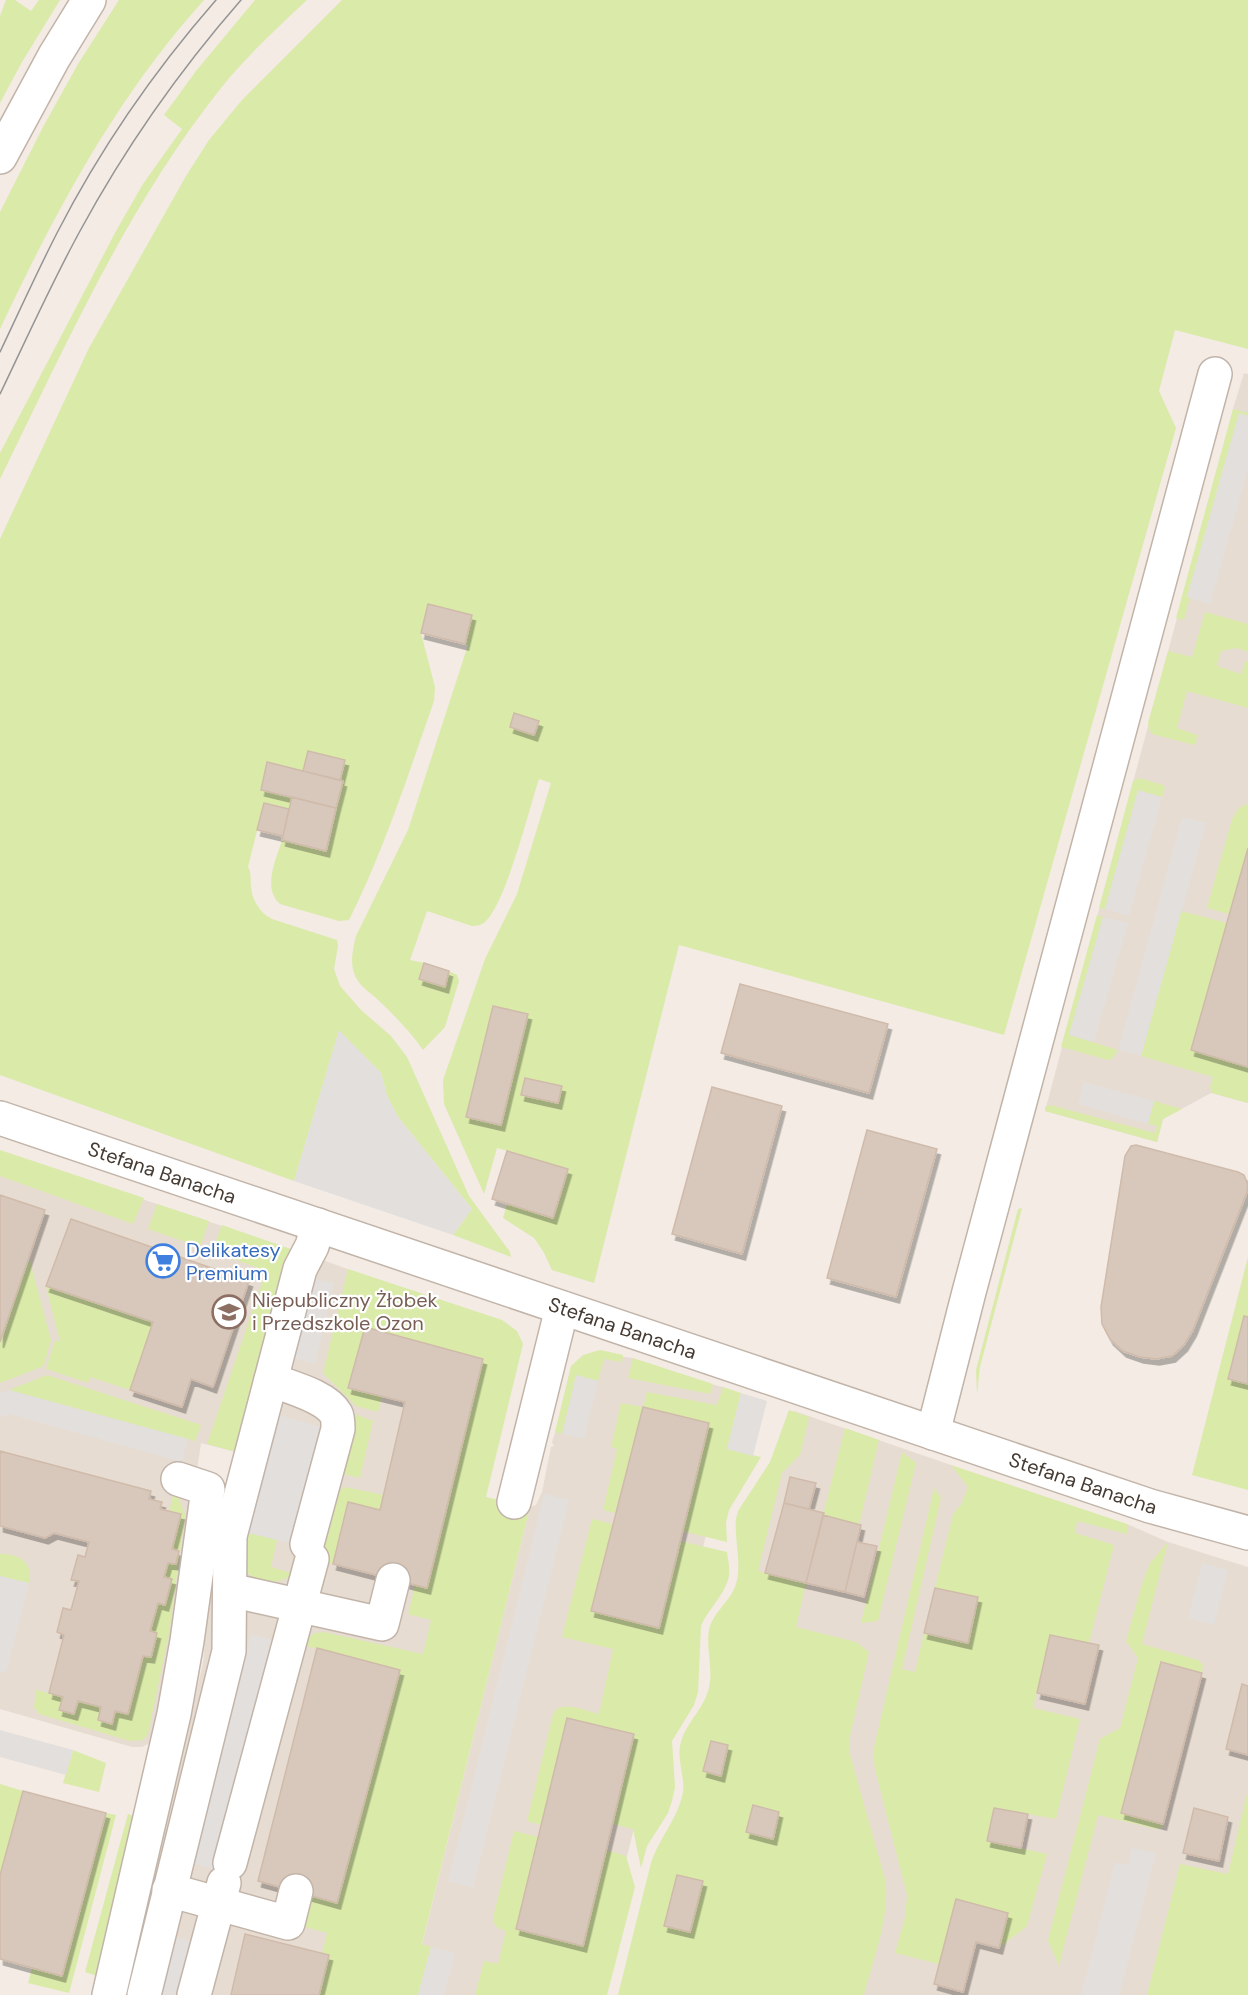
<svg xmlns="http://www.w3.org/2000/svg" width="1248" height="1995" font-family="'DM Sans',sans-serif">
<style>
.residential{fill:#e7dcd1}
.green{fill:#daeaa9;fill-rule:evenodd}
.parking{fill:#e3dfdc}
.building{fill:#d8c7bb;stroke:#d0bbab;stroke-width:1.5;filter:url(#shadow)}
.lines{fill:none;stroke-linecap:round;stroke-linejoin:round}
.minor-casing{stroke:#c2b4a9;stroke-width:36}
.minor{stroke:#fff;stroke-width:33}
.tram{stroke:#949494;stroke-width:1.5}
.labels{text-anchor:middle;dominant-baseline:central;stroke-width:4.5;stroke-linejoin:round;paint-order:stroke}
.street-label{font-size:20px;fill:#453b33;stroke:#fff}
.shop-label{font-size:20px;fill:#366cbe;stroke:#fff;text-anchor:start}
.education-label{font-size:20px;fill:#785e54;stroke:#fff;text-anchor:start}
</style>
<defs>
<filter id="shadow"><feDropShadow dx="3.5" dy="6" stdDeviation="0" flood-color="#0004"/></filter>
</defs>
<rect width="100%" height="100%" fill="#f3ebe4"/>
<path class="residential" d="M1244,373L1248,374V1103L1211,1093L1163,1119L1157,1142L1045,1111L1177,618L1187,597L1229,449L1233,409Z
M0,1151L320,1259L506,1327L360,1995H127L203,1663L214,1539L236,1452L201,1443L172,1637L154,1736L150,1743L142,1747H132L0,1709Z
M599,1354L633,1358L672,1375L723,1387L731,1394L741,1393L593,1995H418L431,1947L422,1945L530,1507L536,1505L542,1492L551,1447L554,1446L552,1442L575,1369Z
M794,1411L951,1465L1023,1495L1127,1524L1168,1542L1248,1567V1995H647Z"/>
<path class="green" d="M6,0H15L31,11L39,0H60L22,62L0,103V16Z
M119,0H204C117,96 55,212 0,329V212L43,127L78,64Z
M255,0H307C277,28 247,56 221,88C127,206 66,345 0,479V453L116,231L143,184L182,129L164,115L196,71Z
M342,0H1248V349L1175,330L1159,391L1176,428L1004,1035L679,945L594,1283L552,1270L543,1251L534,1238L503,1218L507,1204L553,1218L568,1169L497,1148L484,1194L444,1104L443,1080L485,959L517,894L551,783L539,779C529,809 506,903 485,922C481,925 478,926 472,926L427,911L410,960L424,963L420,979L444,987L449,971L457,975L459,981L445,1027L423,1050C410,1031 393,1014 376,998C367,990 358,985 354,973C350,961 353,948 356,936L408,830L468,645L465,644L472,615L428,605L421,633L435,687L434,701C408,775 384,850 349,920L339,921L280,904C262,888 276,860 282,840L327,851L343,781L340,780L345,760L303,771L267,763L261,790L292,797L289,809L264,803L248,867C252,873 250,879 251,887C252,900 260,913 272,919L337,940L338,946L334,969L340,986L361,1010L391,1036L407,1057L469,1196L510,1252L511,1257L453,1235L472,1209L398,1117L387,1096L381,1073L339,1031L294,1181L0,1075V539L89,348L186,176L209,140L242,100Z
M1233,409L1248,413V416L1239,414L1187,597L1190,598L1184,620L1176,618Z
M1205,612L1248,624V652L1237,648L1221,651L1217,666L1241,674L1245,661L1248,662V708L1187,691L1177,728L1197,735L1196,744L1194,745L1152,734L1149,730L1148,723L1168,651L1192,657Z
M1139,778L1163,785L1165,788L1162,797L1138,791L1105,909L1099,908L1133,781Z
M1248,803V848L1229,914L1207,908L1232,819L1239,808Z
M1181,911L1227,923L1191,1050L1248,1067V1103L1212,1093L1210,1087L1213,1077L1141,1056Z
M1097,915L1103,917L1069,1035L1118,1050L1113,1058L1108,1060L1061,1047Z
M1154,1101L1182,1109L1163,1119L1157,1142L1045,1111V1107L1050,1105L1155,1133L1157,1126L1148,1124Z
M0,1150L144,1198L133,1224L0,1176Z
M157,1204L209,1221L200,1247L148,1229Z
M1022,1208L980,1367L977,1394L976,1370L1018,1209Z
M222,1225L296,1251L236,1452L207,1444L266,1271L212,1251Z
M1248,1257V1317L1244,1316L1228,1378L1248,1384V1490L1192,1475Z
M29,1258L51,1340L44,1366L0,1383V1342Z
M348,1269L502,1320L517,1331L523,1344L486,1497L530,1507L422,1944L431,1947L418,1995H319L329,1955L322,1953L327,1933L302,1926L310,1895L400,1670L306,1646L308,1638L315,1633L324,1632L423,1654L431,1620L408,1614L415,1585L427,1587L483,1359L365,1327L349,1388L382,1396L378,1412L356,1406L323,1373Z
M46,1286L153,1322L130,1390L90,1377L88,1383L46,1369L55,1340L60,1342Z
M600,1350L623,1355L622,1362L604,1359L598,1381L576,1376L562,1434L555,1432L571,1366L583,1355Z
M633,1358L713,1384L710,1394L628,1378Z
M47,1375L201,1425L195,1441L9,1390Z
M723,1387L741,1393L727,1449L761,1457L729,1510L726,1523L727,1542L682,1531L708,1423L643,1407L615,1513L603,1510L617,1449L611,1447L621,1403L643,1407L647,1392L717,1405Z
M789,1410L809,1417L800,1455L782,1473L758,1571L806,1583L796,1627L856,1642L869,1652L850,1736L849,1751L885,1879C891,1913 873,1961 864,1995H618L651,1863C659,1838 678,1819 683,1792C685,1776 676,1758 681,1742C687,1720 708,1706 710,1681C712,1664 706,1647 709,1630C712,1614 729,1602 735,1587C743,1567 734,1541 736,1519L738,1511L770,1462ZM711,1741L728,1745L720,1776L703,1771ZM677,1875L703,1881L690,1932L664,1926Z
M347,1411L373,1421L360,1478L343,1474L335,1479Z
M845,1428L879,1440L859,1525L823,1515Z
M902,1452L916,1463L878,1621L861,1623Z
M951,1465L1127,1524V1534L1077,1521L1075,1533L1114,1545L1089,1643L1050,1635L1033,1708L1080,1719L1056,1819L994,1808L987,1841L1047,1854L1027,1926L999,1948L1008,1913L956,1900L939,1964L895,1953L905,1917L907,1895L875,1769L873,1752L934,1488L941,1498L902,1669L915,1672L924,1633L968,1642L978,1598L935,1588L953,1514L962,1503L968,1487Z
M345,1487L384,1495L380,1510L348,1502L333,1564L316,1560L324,1549L339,1491Z
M175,1488L185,1515L169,1633L148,1734L143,1740L130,1741L39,1714L34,1707L36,1690L63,1697L59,1710L74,1714L78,1701L101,1707L98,1720L111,1724L115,1711L128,1714L143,1656L151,1657L157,1633L150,1631L168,1563L176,1564L179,1551L172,1549L181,1514L169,1511Z
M592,1519L613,1524L591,1611L659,1628L680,1541L727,1552C728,1560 730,1568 729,1576C725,1595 708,1609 701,1626L698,1692L694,1705L672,1741L675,1787L672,1801L668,1813L647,1846L641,1868L633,1829L613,1824L634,1734L567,1719L541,1825L527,1821L553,1714C561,1699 585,1711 599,1714L613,1649L562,1637Z
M245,1532L277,1540L271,1567L294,1574C277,1585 261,1585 245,1571Z
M1168,1542L1142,1644L1198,1660L1203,1665L1202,1673L1160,1662L1121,1813L1163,1824L1161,1828L1157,1829L1098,1815L1059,1966L1048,1940L1100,1739L1120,1728L1138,1658L1126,1641L1142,1584L1150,1563Z
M0,1554C19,1553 34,1563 29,1583L0,1576Z
M73,1750L106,1763L99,1792L63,1783Z
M0,1784L23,1791L0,1875Z
M1248,1789V1995H1147L1180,1864L1228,1874Z
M106,1813L116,1815L69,1993L28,1983L32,1968L62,1975Z
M128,1814L136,1817L97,1976L85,1972Z
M514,1831L538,1837L516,1929L583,1946L606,1850L626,1856L635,1887L607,1995H475L484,1961L498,1964L506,1931C499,1929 494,1927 493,1918Z"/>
<path class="parking" d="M1239,413L1248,416V470L1210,604L1187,597Z
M1138,790L1162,797L1129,916L1105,909Z
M1182,817L1206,823L1141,1056L1118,1050Z
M1103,917L1128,923L1094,1042L1069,1035Z
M339,1030L381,1073L387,1096L398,1117L472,1209L453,1235L294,1181Z
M1084,1082L1154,1101L1148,1124L1078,1104Z
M311,1278L334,1283L315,1364L293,1358Z
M576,1375L598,1381L584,1439L562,1434Z
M9,1390L188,1439L182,1462L9,1414L0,1418V1393Z
M741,1393L767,1401L753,1456L727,1449Z
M278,1415L326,1428L295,1544L245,1532Z
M544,1494L569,1500L473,1888L448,1881Z
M1202,1563L1228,1570L1214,1625L1188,1618Z
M0,1576L29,1583L6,1673L0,1672Z
M251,1634L274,1640L213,1869L189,1862Z
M0,1730L73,1750L66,1775L0,1757Z
M1132,1848L1156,1853L1119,1995H1081L1115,1862L1128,1865Z
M172,1936L194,1942L180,1995H157Z
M431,1947L455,1953L444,1995H418Z"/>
<path class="building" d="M428,604L472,615L465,644L421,633Z
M514,713L539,721L534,735L510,727Z
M308,751L345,760L340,780L303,771Z
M267,762L343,781L336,808L261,790Z
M292,797L336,808L326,851L282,840Z
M264,803L289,809L283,836L257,830Z
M1248,848V1067L1191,1050Z
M424,963L449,971L445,987L419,979Z
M740,984L888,1024L869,1093L721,1053Z
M493,1006L528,1014L501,1125L466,1117Z
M525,1078L562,1086L558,1103L521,1095Z
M712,1087L782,1106L742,1254L672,1234Z
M867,1130L937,1149L896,1297L827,1278Z
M1136,1145L1238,1172L1244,1175L1248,1185L1247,1192L1193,1330L1184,1345L1172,1356L1156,1359L1140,1357L1123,1351L1110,1339L1102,1324L1101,1307L1125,1156L1131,1146Z
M507,1151L568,1169L553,1218L492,1199Z
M0,1195L45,1210L0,1342Z
M71,1219L249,1281L213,1387L191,1379L182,1407L130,1390L153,1322L46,1286Z
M1244,1316L1248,1317V1384L1228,1379Z
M365,1327L483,1359L427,1588L333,1564L348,1502L380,1510L405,1402L348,1388Z
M643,1407L709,1423L659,1628L591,1611Z
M0,1451L151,1491L149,1499L162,1502L160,1509L181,1514L172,1549L179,1551L176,1564L168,1563L164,1577L172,1579L165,1605L158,1603L150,1631L157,1633L151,1657L143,1656L128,1714L115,1711L112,1724L98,1720L101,1707L78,1701L74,1714L59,1710L63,1697L49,1693L64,1635L57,1632L63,1608L71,1610L79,1581L71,1580L78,1555L85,1557L89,1542L54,1533L45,1538L0,1526Z
M790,1477L816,1483L809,1509L784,1503Z
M784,1503L824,1513L806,1583L765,1573Z
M823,1515L861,1525L845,1592L806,1583Z
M857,1542L877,1546L864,1597L845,1592Z
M935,1588L978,1597L968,1643L924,1633Z
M1050,1635L1099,1645L1085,1704L1037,1693Z
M317,1648L400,1670L337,1903L258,1881Z
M1161,1662L1202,1673L1163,1824L1121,1813Z
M1242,1684L1248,1686V1755L1226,1749Z
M567,1718L634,1734L583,1946L516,1929Z
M711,1741L728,1745L721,1776L703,1771Z
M23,1791L106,1813L62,1976L0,1959V1875Z
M753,1805L779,1812L773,1839L746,1832Z
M994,1808L1028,1814L1021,1848L987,1841Z
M1194,1808L1228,1817L1219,1861L1183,1853Z
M677,1875L703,1881L690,1932L664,1926Z
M956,1899L1008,1913L999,1948L976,1942L963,1992L934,1984Z
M245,1934L329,1955L319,1995H231Z"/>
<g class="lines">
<g class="minor-casing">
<g id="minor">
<path d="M0,157L54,57L89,0"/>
<path id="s1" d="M0,1118L1150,1506L1248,1533"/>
<path d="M271,1380C289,1387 326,1396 336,1414C338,1418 338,1425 338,1429L307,1544"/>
<path d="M933,1433L969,1292L1215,374"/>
<path d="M514,1502L562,1308"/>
<path d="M230,1590L382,1624L393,1580"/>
<path d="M230,1863L312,1559"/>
<path d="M169,1890L288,1923L296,1891"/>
<path d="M109,1995L174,1714L187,1641L208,1489L178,1479"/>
<path d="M144,1995L229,1651L230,1536L300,1269L312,1246L318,1225"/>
<path d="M194,1995L224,1883"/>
</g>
</g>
<use href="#minor" class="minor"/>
<path class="tram" d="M0,352C19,312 37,272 57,233C100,149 154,71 216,0
M0,394C26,340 51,284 80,231C125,148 179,71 241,0"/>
</g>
<defs>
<g id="supermarket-ring" transform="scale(1.725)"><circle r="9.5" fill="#fff" stroke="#3f7fe0" stroke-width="1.5"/><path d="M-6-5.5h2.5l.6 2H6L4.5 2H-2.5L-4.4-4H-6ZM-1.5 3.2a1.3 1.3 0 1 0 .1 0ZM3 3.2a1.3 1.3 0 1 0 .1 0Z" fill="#3f7fe0"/></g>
<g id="school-ring" transform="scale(1.725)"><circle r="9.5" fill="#fff" stroke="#8d6e63" stroke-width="1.5"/><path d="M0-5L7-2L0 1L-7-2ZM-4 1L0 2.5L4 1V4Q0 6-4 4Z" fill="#8d6e63"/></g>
</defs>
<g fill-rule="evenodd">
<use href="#supermarket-ring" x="163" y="1261"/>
<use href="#school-ring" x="229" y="1312"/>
</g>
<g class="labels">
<g class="street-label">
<text stroke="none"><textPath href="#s1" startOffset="171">Stefana Banacha</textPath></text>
<text stroke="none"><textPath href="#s1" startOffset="657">Stefana Banacha</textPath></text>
<text stroke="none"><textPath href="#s1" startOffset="1143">Stefana Banacha</textPath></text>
</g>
<g class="shop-label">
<text x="186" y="1250">Delikatesy<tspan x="186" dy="23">Premium</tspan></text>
</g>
<g class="education-label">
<text x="252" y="1300">Niepubliczny Żłobek<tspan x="252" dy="23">i Przedszkole Ozon</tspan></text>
</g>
</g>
</svg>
